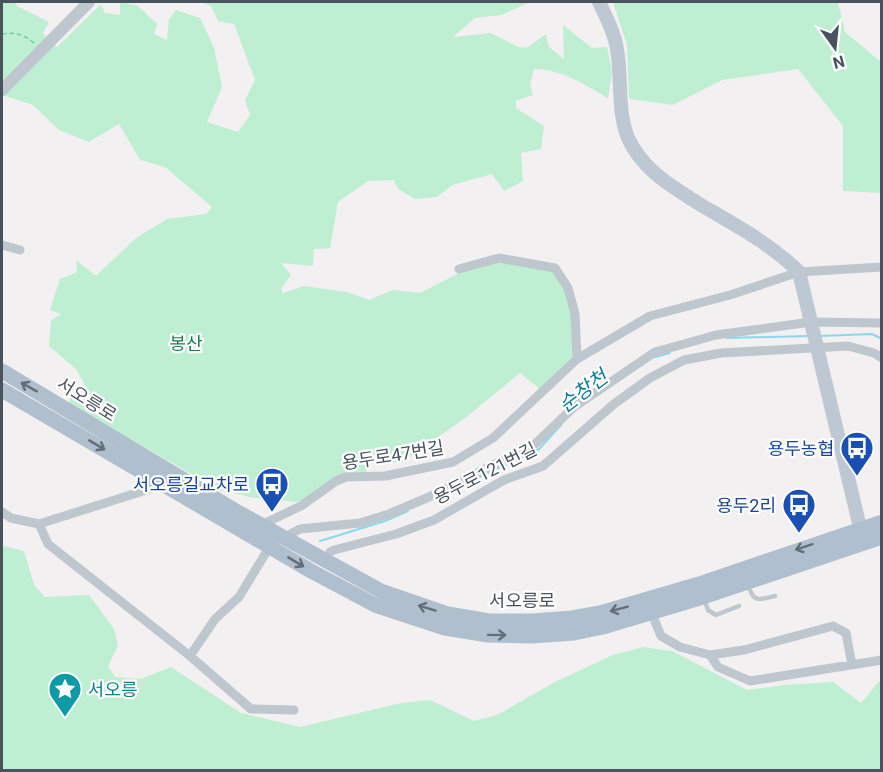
<svg xmlns="http://www.w3.org/2000/svg" width="883" height="772" font-family="Roboto,'Noto Sans KR',sans-serif">
<style>
.green{fill:#bfefd2}
.lines{fill:none;stroke-linecap:round;stroke-linejoin:round}
.stream{stroke:#8cd7ec;stroke-width:2}
.path{stroke:#77cda3;stroke-width:1.5;stroke-dasharray:4.5 3;stroke-linecap:butt}
.service{stroke:#bec7ce;stroke-width:4.5}
.minor{stroke:#bec7ce;stroke-width:9}
.tertiary{stroke:#bec7ce;stroke-width:12}
.secondary{stroke:#bec8d3;stroke-width:14}
.primary{stroke:#b0bfce;stroke-width:15}
.oneway{stroke:#626e79}
.labels{text-anchor:middle;dominant-baseline:central;stroke-width:4.5;stroke-linejoin:round;paint-order:stroke}
.park-label{font-size:18px;fill:#177f4d;stroke:#fff}
.street-label{font-size:18px;fill:#48535d;stroke:#fff}
.transit-label{font-size:18px;fill:#164399;stroke:#fff;text-anchor:end}
.culture-label{font-size:18px;fill:#0d838f;stroke:#fff;text-anchor:start}
.water-label{font-size:20px;font-style:italic;fill:#0d7c9c;stroke:#fff}
</style>
<rect width="100%" height="100%" fill="#f2f0f0"/>
<path class="green" d="M2,2H15L17,6L49,22L43,33L57,47L101,4L105,13L120,15V2L138,6L157,24L154,34L167,40L169,19L176,10L200,18L214,48L222,87L207,122L238,132L250,115L245,100L255,80L234,24L218,21L211,6L201,2H530L501,15L475,18L453,37L491,33L518,47L527,48L546,34L549,47L564,59L563,25L592,48L607,47L612,72L608,98C585,85 562,69 534,69L530,85L533,95L516,101V108L544,126L541,149L521,153L523,181L504,191L492,174L452,185L437,197L415,199L398,189L394,180L368,181L338,202L330,248L314,249L313,266L281,263L291,275L281,289L283,293L304,286L347,292L369,300L393,290L420,293L459,273L500,261L553,271L566,289L572,314L574,357L540,389L520,373L465,418L401,463L369,460L366,473L297,502L255,498L219,490L69,404L70,398L92,397L76,369L49,346L51,321L61,314L50,310L60,279L77,272L76,260L96,276L136,238L167,219L206,214L212,207L165,167L140,160L119,124L89,142L59,130L33,105L2,95Z
M613,2H838L845,32L881,62V193L843,191V126L798,69L722,80L673,105L629,99L627,45Z
M3,546L24,551L34,585L45,597L89,595L114,629L118,646L108,666L115,677L141,679L171,667L241,713L300,727L401,703L430,700L474,721L497,715L557,681L613,655L643,647L672,651L747,690L785,685L833,682L861,703L881,679V770H2Z"/>
<g class="lines">
<path class="stream" d="M820,336L872,334L882,339
M727,338L808,336
M655,357L670,353
M465,484L539,449L561,425
M320,541L385,521L408,511"/>
<path class="path" d="M2,34C14,32 24,34 34,43"/>
<path class="service" d="M748,585C754,603 758,600 775,596
M704,599L708,610L716,615L739,606"/>
<path class="minor" d="M2,245L20,250
M459,269L499,258L555,268L568,288L575,314L577,359
M2,512L11,518L39,524L165,484
M39,524L48,544L190,656L215,619L239,597L270,546
M261,525L301,506L336,481L346,477L385,476L453,462L493,438L577,359L650,316L730,295L799,272L882,267
M287,541L292,533L300,529L360,523L389,514L429,497L535,444L574,407L655,352L716,335L811,322L882,323
M326,560L330,552L334,550L396,534L434,520L504,480L543,466L614,404L650,378L684,360L721,353L848,346L874,353L882,358
M652,614L661,636L680,647L710,655L718,667L750,681L882,660
M710,655L744,650L833,626L846,633L852,665
M190,656L251,709L294,710"/>
<path class="tertiary" d="M2,90L89,2"/>
<path class="secondary" d="M599,2C605,15 613,29 616,44C623,75 616,108 628,138C643,171 673,187 701,205C735,225 771,244 799,272L863,540"/>
<path class="primary" d="M2,371L234,510L381,591L448,614L489,621H532L572,618L600,613L699,584L882,522
M2,390L311,571L375,605L445,628L488,635L532,636L574,633L603,627L703,597L882,537"/>
</g>
<defs><path id="oneway-shaft" d="M-6 0H5M1.5-3L5.5 0L1.5 3" fill="none" stroke-width="1.6" stroke-linecap="round" stroke-linejoin="round" transform="scale(1.5)"/></defs>
<g class="oneway">
<use href="#oneway-shaft" transform="translate(29 387) rotate(-151)"/>
<use href="#oneway-shaft" transform="translate(97 445) rotate(31)"/>
<use href="#oneway-shaft" transform="translate(804 547) rotate(161)"/>
<use href="#oneway-shaft" transform="translate(296 562) rotate(31)"/>
<use href="#oneway-shaft" transform="translate(427 608) rotate(-163)"/>
<use href="#oneway-shaft" transform="translate(619 609) rotate(165)"/>
<use href="#oneway-shaft" transform="translate(497 635) rotate(1)"/>
</g>
<defs>
<g id="bus-pin" transform="scale(1.725)"><path d="M0 17L-7.5 6A9.5 9.5 0 1 1 7.5 6Z" fill="#1a4fb4" stroke="#fff"/><path d="M-5-6H5V4H4V6H2V4H-2V6H-4V4H-5ZM-3.5-4V0h7V-4ZM-3.5 1.2v1.5H-2V1.2ZM2 1.2v1.5H3.5V1.2Z" fill="#fff"/></g>
<g id="sight-pin" transform="scale(1.725)"><path d="M0 17L-7.5 6A9.5 9.5 0 1 1 7.5 6Z" fill="#0f9aa8" stroke="#fff"/><path d="M0-6L1.8-2.2L6-1.7L2.9 1.2L3.7 5.4L0 3.3L-3.7 5.4L-2.9 1.2L-6-1.7L-1.8-2.2Z" fill="#fff"/></g>
</defs>
<g fill-rule="evenodd">
<use href="#bus-pin" x="857" y="448"/>
<use href="#bus-pin" x="272" y="484"/>
<use href="#bus-pin" x="799" y="505"/>
<use href="#sight-pin" x="65" y="689"/>
</g>
<g class="labels">
<g class="park-label">
<text x="186" y="343">봉산</text>
</g>
<g class="street-label">
<text transform="translate(87 399) rotate(32)">서오릉로</text>
<text transform="translate(393 455) rotate(-9)">용두로47번길</text>
<text transform="translate(485 473) rotate(-27)">용두로121번길</text>
<text x="522" y="600">서오릉로</text>
</g>
<g class="transit-label">
<text x="834" y="448">용두농협</text>
<text x="249" y="484">서오릉길교차로</text>
<text x="776" y="505">용두2리</text>
</g>
<g class="culture-label">
<text x="88" y="689">서오릉</text>
</g>
<g class="water-label">
<text transform="translate(583 391) rotate(-37)">순창천</text>
</g>
</g>
<rect width="883" height="772" fill="none" stroke="#48535d" stroke-width="6"/>
<g transform="translate(835 48) rotate(165)" stroke="#ffffff" stroke-width="4.5" paint-order="stroke">
<path d="M0-4.5L10 22L0 15L-10 22Z" fill="#48535d"/>
<text y="-9" font-size="16" font-weight="bold" text-anchor="middle" fill="#48535d">N</text>
</g>
</svg>
